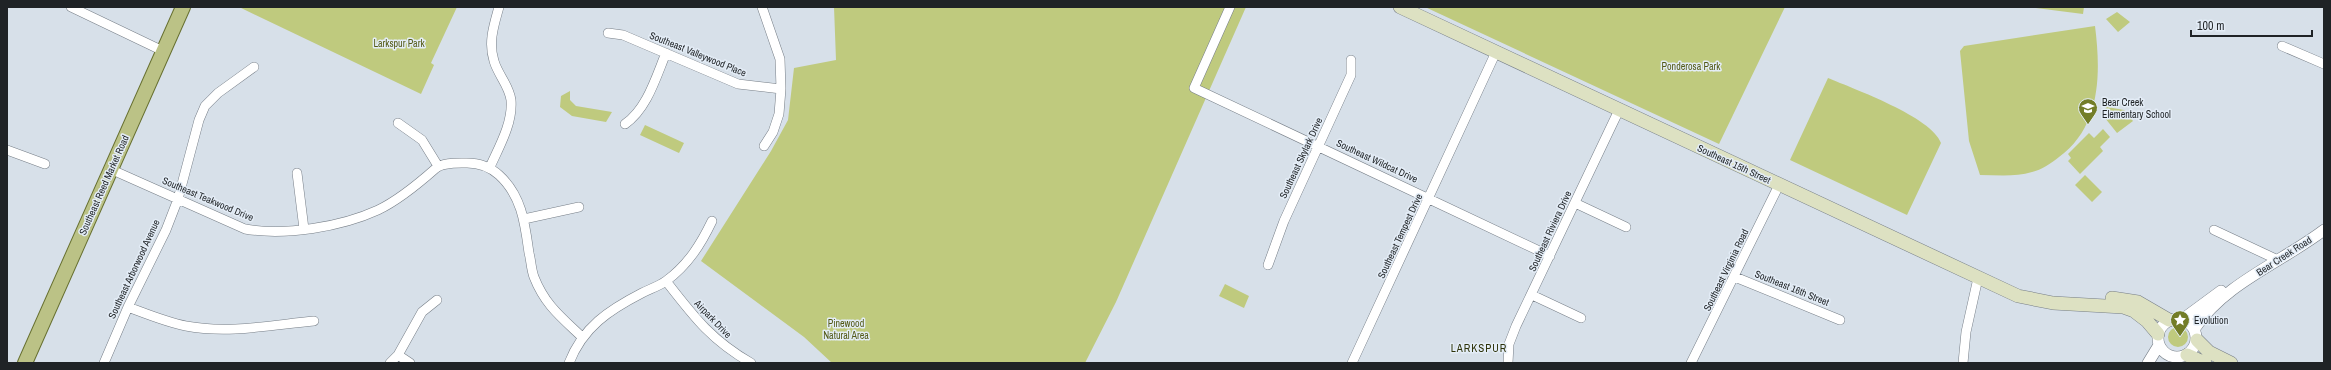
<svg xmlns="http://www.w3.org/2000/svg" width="2331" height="370" font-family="'Archivo Narrow',sans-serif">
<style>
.green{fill:#bfca7e}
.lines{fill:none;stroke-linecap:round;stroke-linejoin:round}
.minor-casing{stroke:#767e87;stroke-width:10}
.tertiary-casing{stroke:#767e87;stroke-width:12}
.secondary-casing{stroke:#767e87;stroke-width:14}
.primary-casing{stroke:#677030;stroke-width:16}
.minor{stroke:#fff;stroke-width:9}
.tertiary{stroke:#fff;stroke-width:11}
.secondary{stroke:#dde1c2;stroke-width:13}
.primary{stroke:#bbc286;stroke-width:14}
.labels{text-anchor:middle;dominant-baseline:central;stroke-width:3;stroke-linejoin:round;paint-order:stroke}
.park-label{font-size:10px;fill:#535a16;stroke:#e4edf7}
.street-label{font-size:10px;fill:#1f2326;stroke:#e4edf7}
.poi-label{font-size:10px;fill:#1f2326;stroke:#e4edf7;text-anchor:start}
.neighbourhood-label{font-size:11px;letter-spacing:1px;fill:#2e330a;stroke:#e4edf7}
</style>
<rect width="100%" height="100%" fill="#d7e0e9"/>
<path class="green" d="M239,7H457L431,63L434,65L421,94Z
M834,7H1246L1116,302L1085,363H832L804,337L701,261L771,151L788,120L794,68L836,60Z
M1425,7H1785L1719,144Z
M2028,7H2084L2083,14Z
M2117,12L2130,22L2118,32L2106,19Z
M2095,26C2101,73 2101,127 2059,157C2052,163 2041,170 2032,172C2016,177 1997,175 1980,175L1969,141L1960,51L1964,46Z
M1828,78C1854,89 1932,117 1941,143L1907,215L1790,160Z
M570,91V100L576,106L612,112L606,122L572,116L560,107L561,96Z
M2107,107L2124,110L2133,121L2117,133L2101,113Z
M645,125L684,143L679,153L640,135Z
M2103,129L2110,137L2100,147L2103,151L2080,174L2068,161L2071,158L2068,154L2089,133L2094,138Z
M2085,175L2102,192L2092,202L2075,185Z
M1225,284L1249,296L1244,308L1219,296Z
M2168 337a10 10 0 1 1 20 0a10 10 0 1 1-20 0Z"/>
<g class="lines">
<g class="minor-casing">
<path id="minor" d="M71,7L163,51
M762,7L780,59L781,89L779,114L773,132L764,146
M1230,7L1194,88L1550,256
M608,33L623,35L738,84L781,89
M2282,46L2324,64
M398,123L422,140L438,166
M625,124C647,109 656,77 666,53
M7,150L45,164
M490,167C499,147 513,123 511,100C509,85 498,75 494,61C488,42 494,25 499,7
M110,169L245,229C285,236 341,227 378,210C399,200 418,184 435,169C442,162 457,163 467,163C480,163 490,167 499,175C522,196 525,224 529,253C531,260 531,269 534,277C545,305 561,317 582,337
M297,173L304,229
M1575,203L1626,227
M524,219L579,207
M2214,230L2278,260
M1268,265L1284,221L1351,75V60
M1735,277L1840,320
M666,281C694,317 711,340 751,363
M1532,295L1581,318
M128,307C147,314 166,322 186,326C228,334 272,325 314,321
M398,355L410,363
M104,363L128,307L166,230L178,199L199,120L205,106L218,93L254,67
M390,363L398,355L422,312L437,300
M569,363C583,327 609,310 642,293C650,289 659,286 666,281C688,265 701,244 712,221
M1352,363L1496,52
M1508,363L1509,344L1516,326L1619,110
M1691,363L1779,185
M1963,363L1966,332L1978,278"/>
</g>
<g class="tertiary-casing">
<path id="tertiary" d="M2158 338a19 19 0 1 1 38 0a19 19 0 1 1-38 0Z
M2183,319L2221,291
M2195,328C2225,283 2282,262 2324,230
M2148,363L2159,345"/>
</g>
<g class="secondary-casing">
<path id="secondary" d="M1400,7L2018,296L2053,303L2123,307L2134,311L2147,321L2158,334
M2112,298L2138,302L2169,320
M2197,340L2209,352L2231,363
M2187,355L2205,363"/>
</g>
<g class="primary-casing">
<path id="primary" d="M25,363L183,7"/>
</g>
<use href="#minor" class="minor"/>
<use href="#tertiary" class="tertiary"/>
<use href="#secondary" class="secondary"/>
<use href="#primary" class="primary"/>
</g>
<defs>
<g id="school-pin" transform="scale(1)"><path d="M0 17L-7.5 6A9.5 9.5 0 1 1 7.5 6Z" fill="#737d28" stroke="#e4edf7"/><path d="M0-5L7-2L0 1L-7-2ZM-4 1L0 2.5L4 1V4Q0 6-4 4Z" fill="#fff"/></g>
<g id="sight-pin" transform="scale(1)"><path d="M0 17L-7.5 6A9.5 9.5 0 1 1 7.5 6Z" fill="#737d28" stroke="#e4edf7"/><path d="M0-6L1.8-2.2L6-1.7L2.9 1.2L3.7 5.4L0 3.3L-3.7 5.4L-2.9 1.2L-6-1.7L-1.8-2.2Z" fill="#fff"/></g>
</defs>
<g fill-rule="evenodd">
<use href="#school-pin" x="2088" y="108"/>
<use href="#sight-pin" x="2180" y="320"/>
</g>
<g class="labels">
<g class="park-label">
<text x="399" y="43">Larkspur Park</text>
<text x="1691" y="66">Ponderosa Park</text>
<text x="846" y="323">Pinewood<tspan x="846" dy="12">Natural Area</tspan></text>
</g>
<g class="street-label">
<text transform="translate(698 54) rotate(22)">Southeast Valleywood Place</text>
<text transform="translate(1301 158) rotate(-65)">Southeast Skylark Drive</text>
<text transform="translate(1377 161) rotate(25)">Southeast Wildcat Drive</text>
<text transform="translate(1734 164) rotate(25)">Southeast 15th Street</text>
<text transform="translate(104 185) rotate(-66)">Southeast Reed Market Road</text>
<text transform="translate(208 199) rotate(23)">Southeast Teakwood Drive</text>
<text transform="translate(1550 231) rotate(-65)">Southeast Riviera Drive</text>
<text transform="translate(1400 236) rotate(-65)">Southeast Tempest Drive</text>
<text transform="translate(2284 256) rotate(-33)">Bear Creek Road</text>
<text transform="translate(134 269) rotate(-65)">Southeast Arborwood Avenue</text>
<text transform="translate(1726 270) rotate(-64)">Southeast Virginia Road</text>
<text transform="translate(1792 288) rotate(22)">Southeast 16th Street</text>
<text transform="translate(713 319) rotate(46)">Airpark Drive</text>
</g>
<g class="poi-label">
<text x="2102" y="102">Bear Creek<tspan x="2102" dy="12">Elementary School</tspan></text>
<text x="2194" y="320">Evolution</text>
</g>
<g class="neighbourhood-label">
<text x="1479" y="348">LARKSPUR</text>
</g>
</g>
<rect width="2331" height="370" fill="none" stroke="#1f2326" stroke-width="16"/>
<path d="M2191 30v6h121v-6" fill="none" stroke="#1f2326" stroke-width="2"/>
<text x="2197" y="30" font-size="12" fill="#1f2326" stroke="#e4edf7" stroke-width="3" paint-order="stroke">100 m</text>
</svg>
